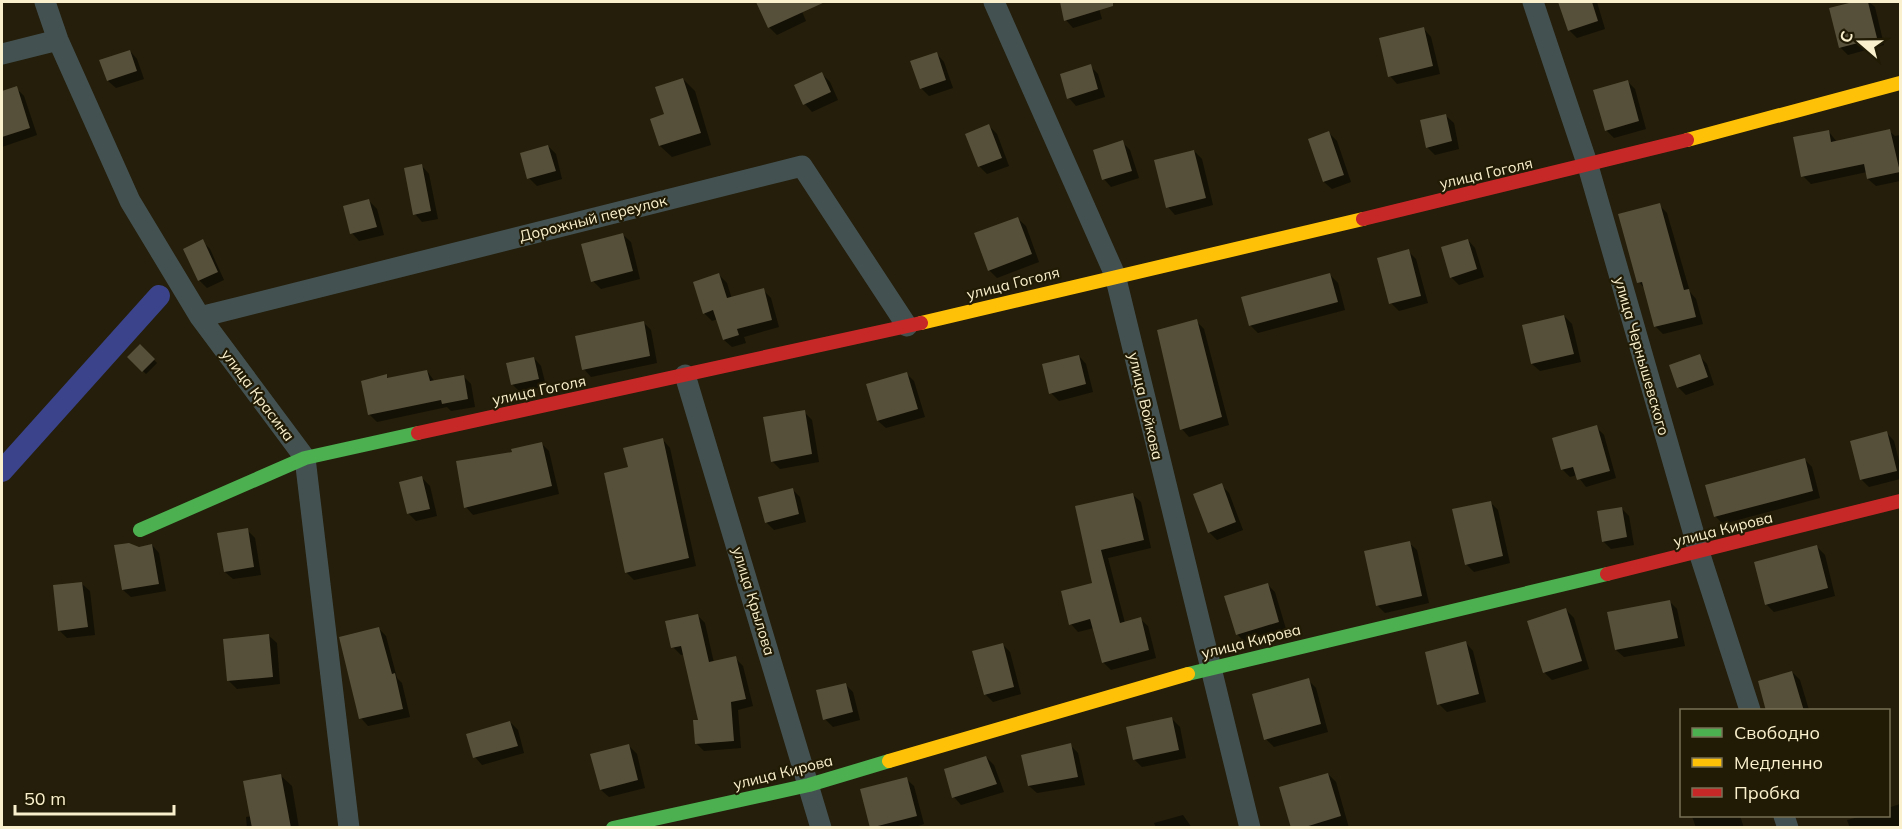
<svg xmlns="http://www.w3.org/2000/svg" width="1902" height="829" font-family="Mulish,sans-serif">
<style>
.shadow{fill:#0007}
.lines{fill:none;stroke-linecap:round;stroke-linejoin:round}
.canal{stroke:#3b448a;stroke-width:22}
.building{fill:#564f39}
.street{stroke:#445151;stroke-width:21}
.fast{stroke:#4caf50;stroke-width:14}
.slow{stroke:#ffc107;stroke-width:14}
.jam{stroke:#c62828;stroke-width:14}
.labels{text-anchor:middle;dominant-baseline:central;stroke-width:4.5;stroke-linejoin:round;paint-order:stroke}
.street-label{font-size:15px;fill:#faf0cd;stroke:#211b05}
</style>
<rect width="100%" height="100%" fill="#241e0a"/>
<path class="shadow" d="M757,2H798L806,21L777,35L769,27Z
M1061,2H1097L1102,19L1073,28L1066,20Z
M1560,2H1600H1597L1605,29L1577,38L1569,30Z
M1859,2H1869L1875,7L1884,45L1848,55L1840,47L1830,9Z
M1424,29L1431,37L1440,74L1397,84L1390,76Z
M130,51L137,59L144,79L116,88L108,81Z
M937,54L944,62L953,88L929,96L921,88Z
M1090,66L1098,74L1105,97L1076,106L1069,98Z
M822,74L830,82L838,100L812,112L805,104Z
M683,79L695,91L711,145L672,157L660,146L666,115Z
M1627,81L1635,89L1646,129L1614,138L1606,130Z
M16,88L24,96L37,135L2,147V93Z
M1446,116L1454,123L1459,149L1435,155L1427,147Z
M989,126L997,134L1009,166L987,174L979,166Z
M1889,131L1895,136L1900,135V181L1876,186L1868,179L1867,172L1811,184L1803,176L1829,132L1837,142Z
M1329,133L1337,141L1351,182L1332,189L1324,182Z
M1122,142L1130,150L1139,178L1111,187L1104,179Z
M548,146L556,154L562,179L537,186L529,178Z
M1194,151L1202,159L1213,205L1175,215L1168,207Z
M422,166L429,174L438,219L422,222L415,214Z
M369,201L377,209L384,235L359,241L352,233Z
M1659,205L1667,213L1690,292L1696,299L1703,324L1663,334L1655,326L1645,289L1639,282Z
M1018,219L1026,226L1039,262L997,278L989,270Z
M623,235L631,242L640,279L601,289L593,281Z
M1468,240L1475,248L1484,277L1459,285L1451,277Z
M202,241L210,249L224,280L207,288L199,280Z
M1408,251L1416,259L1428,303L1399,311L1391,303Z
M719,275L727,283L732,299L763,290L771,298L779,327L744,337L746,343L732,347L724,340L718,319L712,321L704,313Z
M1330,275L1338,283L1345,310L1258,333L1250,325Z
M1564,316L1572,324L1581,362L1540,371L1532,364Z
M1196,321L1204,329L1229,425L1189,437L1182,429L1173,400L1176,399Z
M643,322L651,330L657,363L591,377L584,369Z
M140,346L157,363L146,374L129,357Z
M1079,356L1086,364L1093,392L1059,401L1051,393Z
M1699,356L1707,364L1714,385L1686,395L1678,387Z
M534,358L541,366L546,386L520,392L512,384Z
M427,371L435,382L463,376L471,384L475,407L451,411L447,407L377,422L369,414L386,376L389,379Z
M907,374L914,381L925,417L886,428L878,421Z
M804,412L812,420L819,462L780,469L772,461Z
M1596,427L1604,435L1616,478L1586,487L1577,475L1570,477L1562,469Z
M1887,433L1894,441L1900,465V479L1869,487L1861,479Z
M663,440L670,448L696,566L634,580L626,572L630,468Z
M542,444L549,451L559,494L473,515L466,507L513,453Z
M1804,459L1812,467L1820,498L1723,524L1715,516Z
M422,478L430,486L437,516L416,521L408,513Z
M1221,485L1229,493L1243,530L1217,540L1209,532Z
M793,490L800,497L806,522L774,530L766,522Z
M1133,495L1141,502L1151,548L1108,558L1125,623L1140,619L1148,626L1156,658L1111,670L1103,662L1094,628L1078,632L1071,624L1094,584L1077,507Z
M1490,502L1498,510L1510,563L1474,572L1466,564Z
M1621,508L1629,516L1634,545L1611,549L1603,541Z
M247,530L255,538L261,575L233,579L225,572Z
M1409,543L1417,550L1429,603L1385,613L1377,605Z
M152,545L159,553L166,591L131,597L123,590L139,549Z
M1817,547L1825,555L1835,596L1774,612L1766,604Z
M82,584L90,591L95,635L67,638L59,630Z
M1267,584L1275,592L1286,629L1245,642L1237,634Z
M1669,601L1677,609L1685,646L1624,657L1616,650Z
M1566,610L1574,618L1589,669L1552,680L1545,673L1529,622Z
M697,615L705,623L714,663L735,658L743,666L753,706L738,710L741,748L704,751L696,743L700,721L684,654L681,655L673,647Z
M378,628L386,636L397,678L402,683L410,717L368,726L361,718Z
M269,636L277,643L280,684L237,689L229,681Z
M1466,643L1473,651L1486,702L1447,712L1439,704Z
M1002,644L1010,652L1021,694L993,702L985,694Z
M1792,672L1800,680L1809,710H1768Z
M1308,680L1316,688L1328,732L1274,747L1266,739Z
M846,685L853,692L860,720L833,727L825,719Z
M1172,719L1180,727L1186,758L1142,767L1134,759Z
M510,722L518,730L524,753L482,765L475,757Z
M1070,745L1078,753L1085,785L1037,793L1029,786Z
M629,746L637,754L645,788L609,797L601,790Z
M986,757L994,765L1004,792L961,805L954,797Z
M1328,774L1336,782L1349,828H1293Z
M281,776L292,786L299,828H247L246,817L252,816Z
M906,779L914,786L924,824L912,828H871Z
M1900,804V828H1850L1847,820L1863,816H1888V808Z
M1183,815L1192,828H1156L1154,823Z
M1692,816H1740L1744,828H1696Z"/>
<g class="lines">
<path class="canal" d="M2,471L159,296"/>
</g>
<path class="building" d="M756,2H825L768,28Z
M1060,2H1113V6L1064,21Z
M1558,2H1592L1598,21L1568,31Z
M1853,2H1868L1877,38L1839,48L1829,8Z
M1424,27L1433,66L1388,77L1379,38Z
M130,50L137,71L107,81L99,60Z
M937,52L946,80L920,89L910,61Z
M1091,64L1098,89L1067,99L1060,74Z
M822,72L831,92L803,105L794,85Z
M683,78L701,133L659,146L650,119L664,114L655,87Z
M1628,80L1639,121L1605,131L1593,90Z
M17,86L30,128L2,137V91Z
M1446,114L1452,141L1426,148L1420,120Z
M989,124L1002,158L978,167L965,134Z
M1890,129L1900,172L1867,179L1864,164L1801,177L1793,137L1829,130L1831,142Z
M1329,131L1344,175L1323,182L1308,139Z
M1123,140L1132,171L1102,180L1093,150Z
M548,145L556,171L527,179L520,153Z
M1194,150L1206,198L1166,208L1154,160Z
M422,164L431,211L413,215L404,168Z
M369,199L377,227L350,234L343,206Z
M1660,203L1684,290L1689,289L1696,317L1654,327L1642,282L1637,283L1618,214Z
M1018,217L1032,254L988,271L974,233Z
M623,233L633,271L591,282L581,244Z
M203,239L218,272L198,281L183,249Z
M1468,239L1477,269L1450,278L1441,247Z
M1409,249L1421,296L1389,304L1377,258Z
M719,273L727,298L764,288L772,320L737,329L739,335L723,340L713,310L703,314L693,282Z
M1330,273L1338,302L1249,326L1241,297Z
M1564,315L1574,354L1531,364L1522,325Z
M1197,319L1222,417L1180,430L1157,330Z
M644,321L650,356L582,370L575,336Z
M140,344L155,359L142,372L127,357Z
M1700,354L1708,377L1677,388L1669,365Z
M1079,355L1086,384L1049,394L1042,364Z
M534,357L539,379L511,385L506,363Z
M427,370L430,381L464,375L468,399L442,404L441,400L368,415L361,381L387,374V378Z
M907,372L918,409L877,421L866,384Z
M805,410L812,454L771,462L763,417Z
M1597,425L1610,471L1577,480L1573,467L1561,470L1552,438Z
M1887,431L1897,471L1860,480L1850,441Z
M663,438L689,558L625,573L604,473L628,467L623,448Z
M542,442L552,486L464,508L456,461L512,452L511,449Z
M1805,458L1813,491L1714,517L1705,485Z
M422,476L430,509L407,514L399,482Z
M1222,483L1236,522L1208,533L1193,494Z
M793,488L799,514L765,523L758,497Z
M1133,493L1144,540L1101,550L1120,623L1141,617L1149,650L1102,663L1090,619L1069,625L1061,591L1092,583L1075,506Z
M1491,501L1503,556L1465,565L1452,509Z
M1622,507L1627,537L1602,542L1597,511Z
M248,528L254,567L224,572L217,533Z
M1410,541L1422,596L1376,606L1364,551Z
M129,543L139,547L152,544L159,584L122,590L114,545Z
M1817,545L1828,588L1765,605L1754,562Z
M82,582L88,627L58,631L53,585Z
M1268,583L1279,622L1236,635L1224,596Z
M1670,600L1678,638L1615,650L1607,612Z
M1566,608L1582,661L1543,673L1527,621Z
M698,614L709,662L736,656L746,699L731,702L734,741L695,744L693,720H698L681,646L671,648L665,621Z
M379,627L392,674L395,673L403,709L359,719L339,637Z
M269,634L273,677L227,681L223,639Z
M1466,641L1479,694L1437,705L1425,652Z
M1003,643L1014,687L984,695L972,651Z
M1792,671L1804,711H1766L1758,681Z
M1309,678L1321,724L1264,740L1252,694Z
M846,683L853,712L823,720L816,690Z
M1172,717L1179,750L1133,760L1126,727Z
M510,721L518,746L473,758L466,734Z
M1071,743L1078,777L1028,786L1021,755Z
M629,744L638,780L600,790L590,754Z
M986,756L997,784L952,798L944,769Z
M1328,773L1341,816L1302,828H1291L1279,787Z
M281,774L291,828H252L243,781Z
M907,777L917,816L870,828L860,789Z"/>
<g class="lines">
<path class="street" d="M45,2L58,40L130,201L200,317L305,458L349,828
M994,2L1115,275L1250,828
M1533,2L1588,166L1699,552L1750,710
M2,54L58,40
M200,317L802,166L907,326
M685,375L821,828
M1784,816L1788,828"/>
<path class="fast" d="M140,530L305,458L418,433
M1188,674L1607,574
M613,828L809,785L889,761"/>
<path class="slow" d="M1687,140L1900,83
M921,323L1363,219
M889,761L1188,674"/>
<path class="jam" d="M1363,219L1687,140
M418,433L921,323
M1607,574L1900,501"/>
</g>
<g class="labels">
<g class="street-label">
<text transform="translate(1486 173) rotate(-13)">улица Гоголя</text>
<text transform="translate(593 218) rotate(-14)">Дорожный переулок</text>
<text transform="translate(1013 283) rotate(-14)">улица Гоголя</text>
<text transform="translate(1642 356) rotate(74)">улица Чернышевского</text>
<text transform="translate(539 390) rotate(-12)">улица Гоголя</text>
<text transform="translate(258 395) rotate(53)">улица Красина</text>
<text transform="translate(1146 406) rotate(77)">улица Войкова</text>
<text transform="translate(1723 529) rotate(-14)">улица Кирова</text>
<text transform="translate(754 601) rotate(73)">улица Крылова</text>
<text transform="translate(1251 641) rotate(-14)">улица Кирова</text>
<text transform="translate(783 772) rotate(-14)">улица Кирова</text>
</g>
</g>
<rect width="1902" height="829" fill="none" stroke="#faf0cd" stroke-width="6"/>
<rect x="1680" y="709" width="210" height="108" fill="#211b05" stroke="#787055" stroke-width="1.5"/>
<rect x="1692" y="728" width="30" height="9" fill="#4caf50" stroke="#787055" stroke-width="1.5"/>
<text x="1734" y="739" font-size="18" fill="#faf0cd">Свободно</text>
<rect x="1692" y="758" width="30" height="9" fill="#ffc107" stroke="#787055" stroke-width="1.5"/>
<text x="1734" y="769" font-size="18" fill="#faf0cd">Медленно</text>
<rect x="1692" y="788" width="30" height="9" fill="#c62828" stroke="#787055" stroke-width="1.5"/>
<text x="1734" y="799" font-size="18" fill="#faf0cd">Пробка</text>
<g transform="translate(1860 42) rotate(290)" stroke="#211b05" stroke-width="4.5" paint-order="stroke">
<path d="M0-4.5L10 22L0 15L-10 22Z" fill="#faf0cd"/>
<text y="-9" font-size="16" font-weight="bold" text-anchor="middle" fill="#faf0cd">С</text>
</g>
<path d="M15 805v9h159v-9" fill="none" stroke="#faf0cd" stroke-width="3"/>
<text x="24" y="805" font-size="18" fill="#faf0cd" stroke="#211b05" stroke-width="4.5" paint-order="stroke">50 m</text>
</svg>
